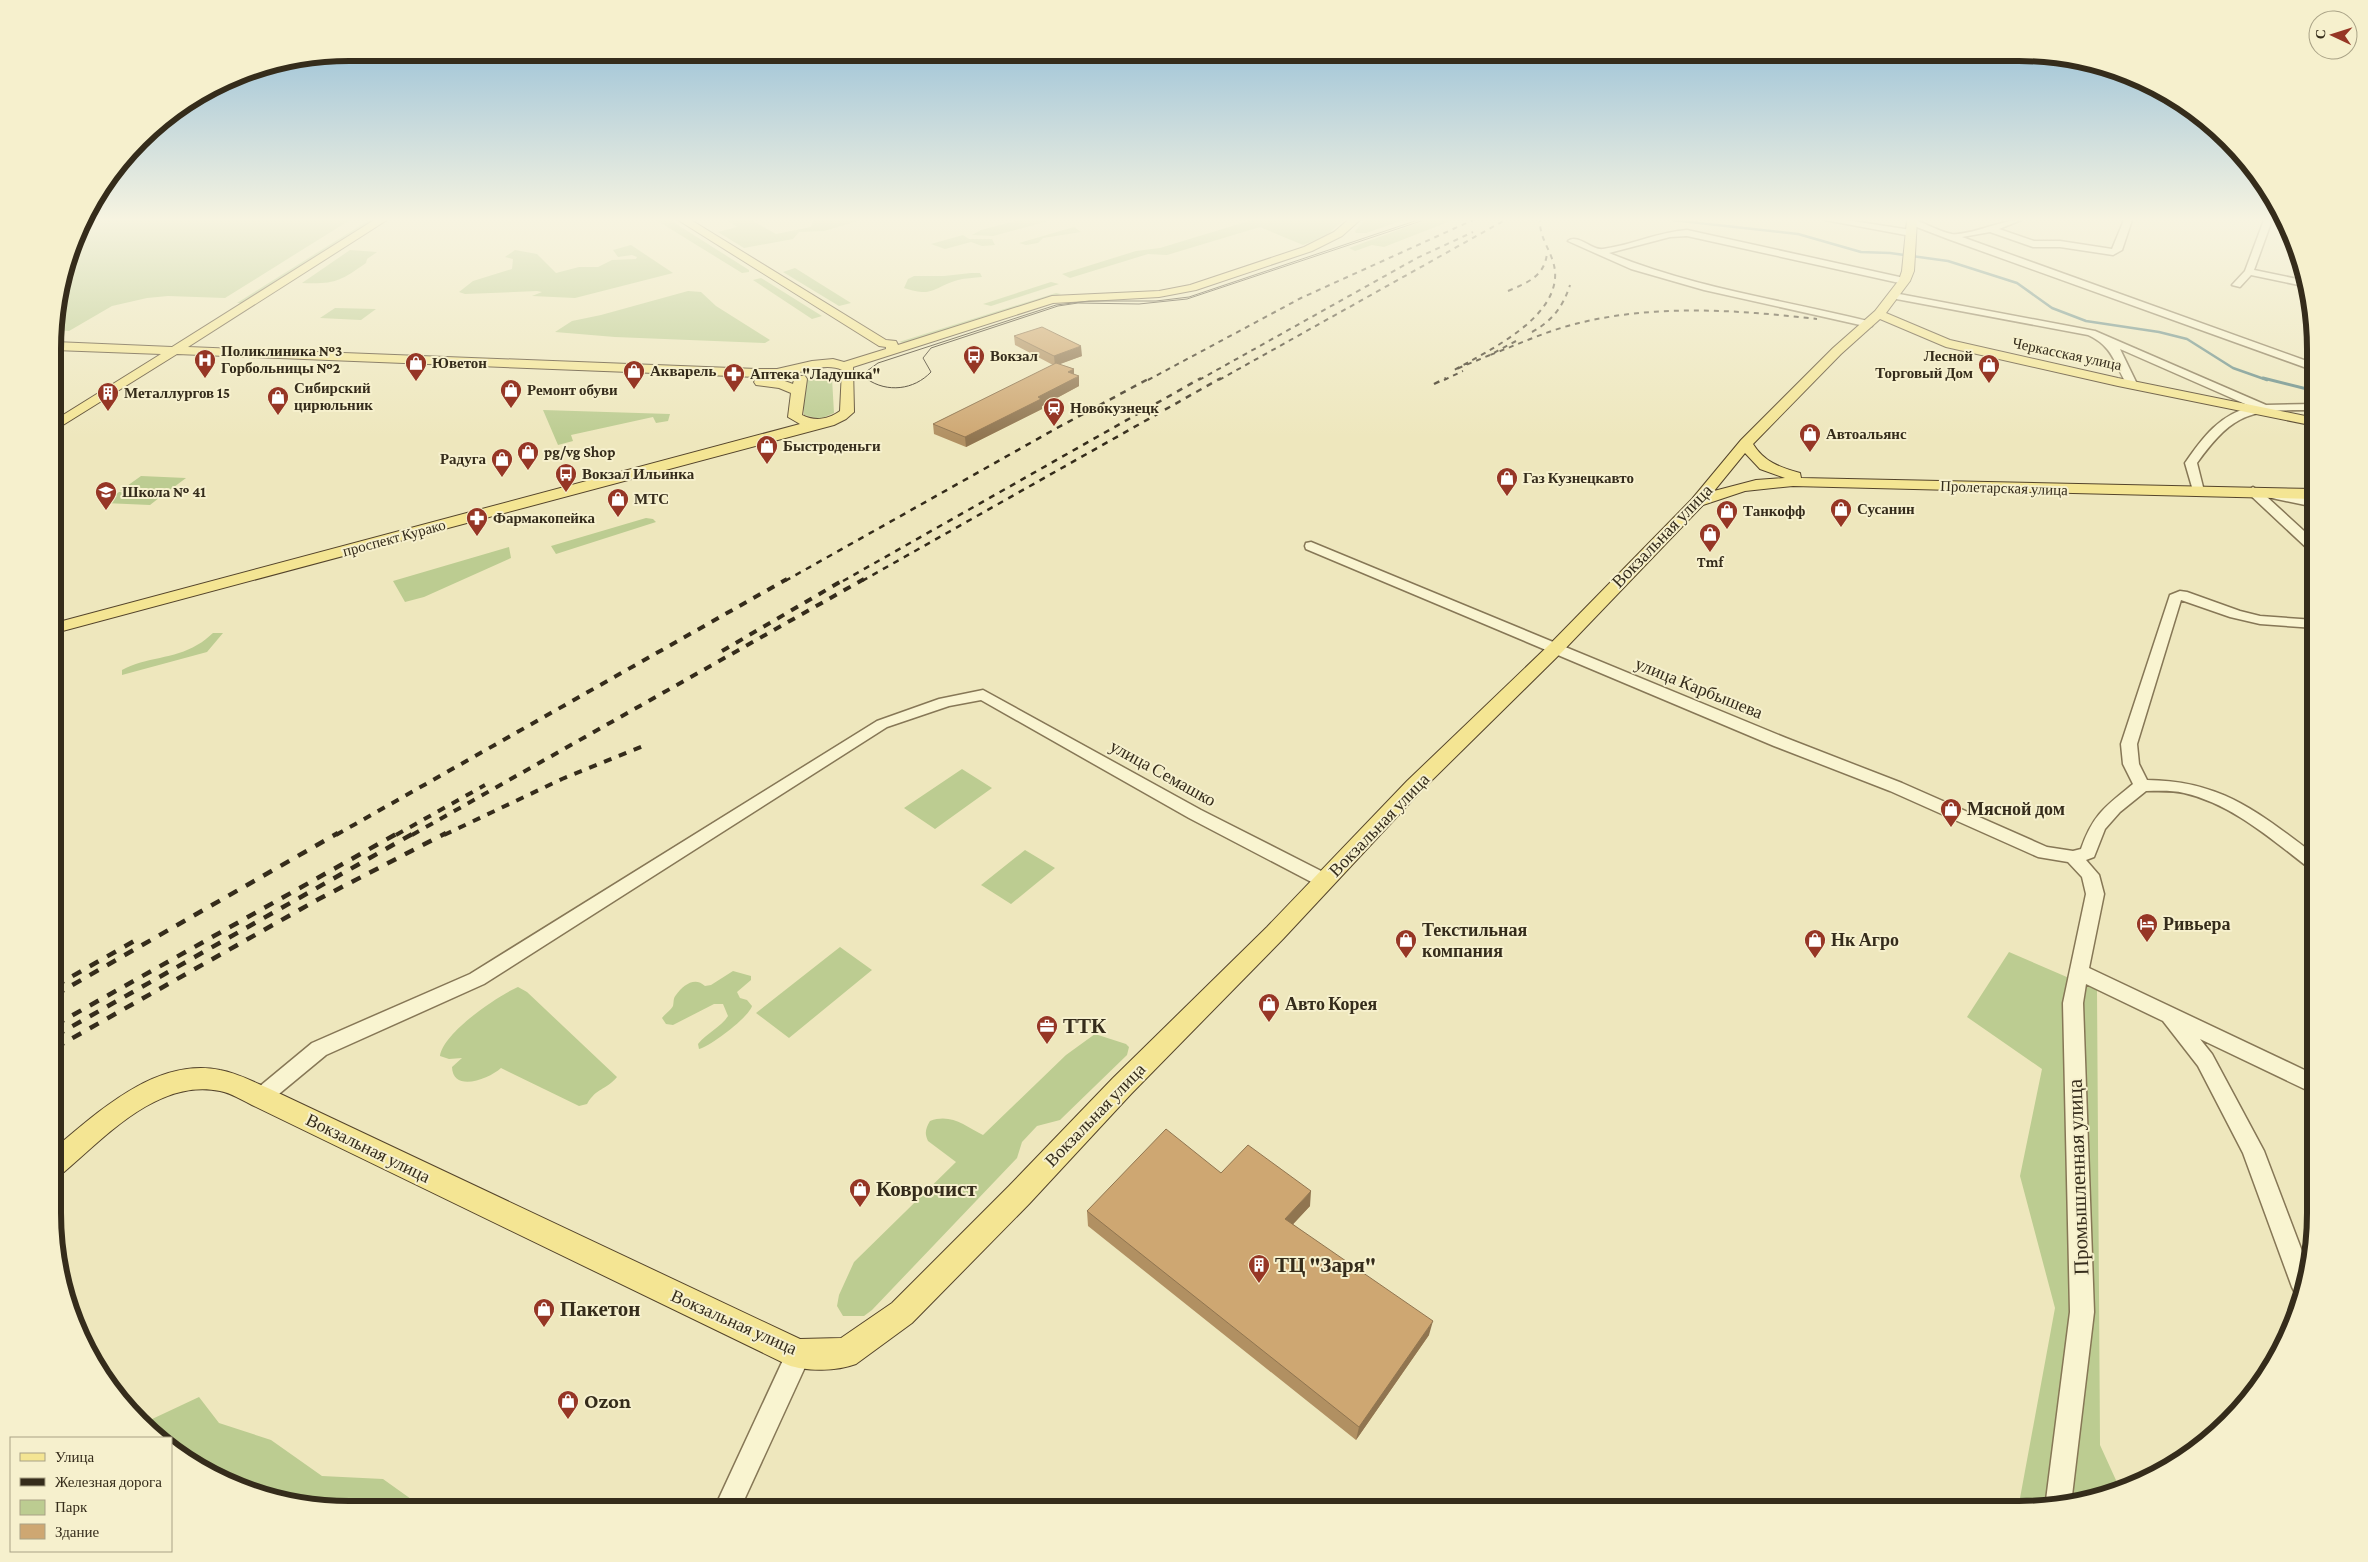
<svg xmlns="http://www.w3.org/2000/svg" width="2368" height="1562" font-family="'Crimson Pro',serif">
<style>
.green{fill:#bccc91}
.lines{fill:none;stroke-linecap:round;stroke-linejoin:round}
.stream-far1{stroke:#688d8a;stroke-width:2.5}
.stream{stroke:#688d8a;stroke-width:3}
.minor-casing{stroke:#867756;stroke-width:3}
.major-casing{stroke:#54442b;stroke-width:2}
.minor{fill:#f9f4d0;fill-rule:evenodd}
.major{fill:#f4e593;fill-rule:evenodd}
.tram{stroke:#352c1b;stroke-width:1}
.rail-far3{stroke:#352c1b;stroke-width:2;stroke-dasharray:5 5;stroke-linecap:butt}
.rail-far2{stroke:#352c1b;stroke-width:2.5;stroke-dasharray:6 6;stroke-linecap:butt}
.rail-far1{stroke:#352c1b;stroke-width:4;stroke-dasharray:8 8;stroke-linecap:butt}
.rail{stroke:#352c1b;stroke-width:4.5;stroke-dasharray:10 10;stroke-linecap:butt}
.wall{fill:#b19062}
.shaded-wall{fill:#907550}
.building{fill:#cea772;stroke:#907550}
.labels{text-anchor:middle;dominant-baseline:central;stroke-width:4;stroke-linejoin:round;paint-order:stroke}
.far-poi-label{font-size:15px;font-weight:bold;fill:#352c1b;stroke:#f6f0cd;text-anchor:start}
.far-street-label{font-size:15px;fill:#352c1b;stroke:#f6f0cd}
.street-label{font-size:18px;fill:#352c1b;stroke:#f6f0cd}
.poi-label{font-size:18px;font-weight:bold;fill:#352c1b;stroke:#f6f0cd;text-anchor:start}
.near-poi-label{font-size:21px;font-weight:bold;fill:#352c1b;stroke:#f6f0cd;text-anchor:start}
.near-street-label{font-size:21px;fill:#352c1b;stroke:#f6f0cd}
.rim{fill:none;stroke:#352c1b;stroke-width:6}
</style>
<rect width="100%" height="100%" fill="#eee7bd"/>
<path class="green" d="M82,220H350L225,298L168,296L147,298L112,306L69,331L55,330V311Z
M369,220H377L244,303H237Z
M656,220H670L749,270V272L742,273Z
M727,220H751L776,234L811,227L813,220H861L824,231L799,232L793,239L744,248L718,232L737,227Z
M1019,220H1052L993,236L972,235L981,230Z
M1252,220H1343L1326,236L1303,245L1260,227L1167,255L1148,254L1070,278L1062,274L1136,251L1160,248Z
M1365,220H1404L1366,233H1356L1355,231Z
M1426,220H1453L1384,247L1372,245L1355,251L1349,248Z
M1074,227L1081,232L1043,238L1038,243L1026,245L1019,243Z
M963,235L969,239H992L995,245L982,246L971,242L945,249L931,244Z
M631,245L673,273L575,298L532,296L542,292L537,291L465,294L459,292L473,281L512,269L513,259L505,257L515,250L537,254L556,273L579,267H598L612,260L636,259L637,257L632,255L618,257L613,250Z
M350,250L377,252L367,259L366,263C339,282 335,284 302,283Z
M795,268L851,303L839,306L783,272Z
M971,273H980L982,277C974,278 965,278 958,280C933,287 934,298 904,288L908,279L914,276H944Z
M761,278L822,316L812,319L753,280Z
M1051,282L1059,284L991,306L983,304Z
M688,291L701,292L716,306L770,340L765,343L615,337L555,332L572,321L601,315Z
M1056,293L1061,294L905,343L899,342Z
M335,308L376,309L361,320L320,318Z
M832,378L834,413L820,419L804,415V380Z
M543,410L670,414L668,421L656,423L653,417L571,435L573,441L558,445Z
M141,476L186,478L166,493L120,491Z
M119,492L164,494L150,505L104,503Z
M646,518L653,519L656,522L556,554L551,546Z
M509,547L511,558L424,597L405,602L393,581Z
M213,633H223L207,652L122,675V670C146,657 174,659 197,645C203,642 208,637 213,633Z
M962,769L992,788L935,829L904,808Z
M1025,850L1055,868L1011,904L981,885Z
M840,947L872,970L789,1038L756,1013Z
M2009,952L2097,990L2100,1445L2120,1489C2088,1503 2053,1509 2018,1509L2055,1308L2020,1176L2042,1069L1967,1017Z
M733,971L751,976V980L737,992L740,998L747,1000L752,1006C749,1017 711,1046 699,1049L698,1044C707,1033 721,1027 728,1016L723,1004H714L673,1025L666,1024L662,1018C665,1014 671,1010 673,1006C674,1002 673,998 676,995C683,985 695,976 705,986L711,985Z
M518,987L527,992L617,1077C605,1091 597,1087 587,1104L579,1106L501,1068C489,1079 453,1093 452,1067L462,1058L449,1059L440,1056C443,1033 497,996 518,987Z
M1095,1034L1126,1044L1129,1047L1127,1055L1060,1120L1037,1126L1022,1142L1017,1158L872,1310L864,1316H843L837,1306L839,1295L854,1262L956,1162L928,1141C924,1133 926,1128 930,1121C951,1113 965,1126 983,1135L1066,1055Z
M199,1397L219,1423L271,1440L322,1476L383,1479L425,1509H349L254,1494L184,1459L171,1448V1438H160L133,1414L150,1420Z"/>
<g class="lines">
<path class="stream-far1" d="M1672,220L1798,234L1861,252L1890,253L1948,261L2017,283L2052,308L2086,321L2159,332L2187,339L2233,368L2267,380"/>
<path class="stream" d="M2263,378L2315,391"/>
<g class="minor-casing">
<path id="minor" d="M1825,220H1846L1911,230L1915,233L1911,236Z
M1909,220H1915C1927,224 1940,232 1952,234C1969,236 2001,220 2021,220L1999,229L2034,241H2060L2112,249L2124,220H2132L2122,250L2113,255L2060,247H2033L1990,232L1962,237L2315,364V371L1948,239L1909,224Z
M2264,220H2272L2254,270L2307,281L2308,287L2251,275L2240,287L2232,285L2245,271Z
M1687,230L1904,278L1909,281L1904,284L1687,236L1670,237L1609,253C1693,288 1784,300 1872,322V326L1869,327L1704,290L1631,269L1568,241C1578,233 1592,251 1603,249C1632,245 1658,232 1687,230Z
M1894,293L2095,331L2266,405L2315,404V410C2252,410 2235,410 2197,463L2204,491L2202,494H2194L2185,463C2203,437 2220,414 2252,407L2120,349L2137,384L2132,387L2128,386C2114,364 2114,347 2088,335L1891,298L1889,296Z
M2253,487L2262,493L2268,490L2315,499V507L2267,497L2315,541V552L2310,551L2249,494L2247,491Z
M1311,542L1786,738L1902,783L2047,847L2073,851L2081,849C2093,814 2106,806 2133,784L2123,764L2121,744L2170,595L2180,591L2187,592L2240,611L2260,616L2315,620V628L2260,624L2230,617L2181,600L2137,744L2139,764L2147,780C2222,781 2258,812 2315,855V870L2309,868C2271,839 2232,804 2184,793C2172,790 2158,791 2146,791L2120,812L2105,829L2094,857L2086,860L2099,875L2104,894L2089,968L2315,1075V1094L2200,1039L2212,1054L2264,1151L2308,1267L2302,1297L2296,1295L2292,1287L2243,1153L2198,1066L2163,1021L2086,984L2083,1003L2094,1312L2071,1504L2045,1508L2070,1312L2063,1003L2086,894L2082,877L2068,862L2038,857L1890,791L1774,746L1306,549L1305,546L1306,543Z
M983,690L1201,810L1331,876L1334,881L1331,886L1325,887L1319,886L1189,818L981,700L949,706L887,727L484,984L326,1055L268,1103L261,1106L254,1103L251,1097L254,1091L312,1043L470,974L877,721L939,699Z
M799,1342L808,1345L811,1354L740,1509H714L790,1345Z"/>
</g>
<g class="major-casing">
<path id="major" d="M374,220H387L188,347L757,369H777L812,361L833,359L844,362L886,349V347L879,346L678,220H691L886,340L896,341L898,345L1052,296L1159,291L1190,285L1304,247L1334,232L1348,220H1360L1342,236L1312,251L1196,290L1159,297L1053,303L853,367L854,412L846,419L834,425L55,633V623L800,424L788,417L791,393L779,388L756,385L754,382L756,379L782,380L793,384L795,376H805L807,379L802,415C815,422 829,419 840,411L842,370C824,361 796,375 777,377C770,377 764,377 757,377L177,354L55,430V420L161,354L55,350V342L172,347Z
M1907,220H1917L1914,271L1910,281L1886,313L1950,340L2118,378L2315,418V426L2118,386L1946,347L1880,319L1841,354L1753,444C1765,463 1780,467 1800,473L1801,478L2315,489V499L1793,486L1745,491L1703,505L1561,653L1421,791L1283,939L1131,1094L1029,1204L912,1323L856,1364C837,1371 807,1372 788,1365L252,1105C242,1100 231,1093 220,1091C159,1078 106,1136 64,1172L55,1176V1148C99,1111 157,1057 220,1070C237,1073 254,1082 270,1089L800,1339L841,1338L892,1303L1009,1186L1113,1078L1267,927L1407,781L1549,645L1692,499L1741,440L1833,348L1875,311L1899,280L1902,271ZM1745,453L1760,469L1785,478L1756,480L1714,491Z"/>
</g>
<use href="#minor" class="minor"/>
<use href="#major" class="major"/>
<path class="tram" d="M1418,220L1189,297L1156,301H1089L1056,305L878,363L867,371V379C887,393 914,390 931,372L923,358L931,348L1058,306L1078,303L1139,304L1187,299L1424,220"/>
<path class="rail-far3" d="M1508,291C1527,283 1545,276 1547,253
M1532,332C1552,321 1563,307 1570,285
M1516,341L1490,355C1519,344 1549,330 1579,323C1657,304 1738,310 1817,319
M1490,355L1454,370C1488,351 1559,318 1555,271C1553,252 1539,239 1540,220
M1148,380L1301,298L1473,220
M1199,380L1417,258L1473,232
M1219,380L1505,220
M1444,380L1463,371"/>
<path class="rail-far2" d="M1434,384L1446,378
M785,581L1057,428L1150,378
M843,581L1201,378
M862,581L1221,378"/>
<path class="rail-far1" d="M722,651L845,579
M336,835L787,579
M396,835L485,785
M412,835L864,579
M444,835L562,779L648,744"/>
<path class="rail" d="M55,986L136,940
M55,995L338,833
M55,1025L398,833
M55,1036L414,833
M55,1048L317,900L446,833"/>
</g>
<path class="wall" d="M1014,336L1082,356L1059,364L1074,369V375L1079,386L1042,406V409L966,447L934,434L933,424L1053,365L1015,345Z
M1221,1173L1310,1206L1293,1224L1429,1335L1356,1440L1088,1226L1087,1211Z"/>
<path class="shaded-wall" d="M1081,346L1082,356L1055,366L1054,356Z
M1074,369V379L1079,376V386L1042,406V409L966,447L965,437L1038,397L1068,372Z
M1311,1191L1310,1206L1284,1234L1285,1219Z
M1433,1321L1429,1335L1356,1440L1359,1427Z"/>
<path class="building" d="M1042,327L1081,346L1054,356L1014,336Z
M1056,363L1074,369L1068,372L1079,376L1038,397L1041,399L965,437L933,424Z
M1166,1129L1221,1173L1248,1145L1311,1191L1285,1219L1433,1321L1359,1427L1087,1211Z"/>
<linearGradient id="sky" x2="0" y2="1"><stop stop-color="#8bb9d6"/><stop offset="0.5" stop-color="#f7f4e1"/><stop offset="1" stop-color="#f7f4e1" stop-opacity="0"/></linearGradient>
<rect width="2368" height="439" fill="url(#sky)"/>
<defs>
<g id="bus-pin" transform="scale(1.125)"><path d="M0 17L-7.5 6A9.5 9.5 0 1 1 7.5 6Z" fill="#963625" stroke="#f6f0cd"/><path d="M-5-6H5V4H4V6H2V4H-2V6H-4V4H-5ZM-3.5-4V0h7V-4ZM-3.5 1.2v1.5H-2V1.2ZM2 1.2v1.5H3.5V1.2Z" fill="#fff"/></g>
<g id="hospital-pin" transform="scale(1.125)"><path d="M0 17L-7.5 6A9.5 9.5 0 1 1 7.5 6Z" fill="#963625" stroke="#f6f0cd"/><path d="M-5-5h3v3.5h4V-5h3V5h-3V1.5h-4V5h-3Z" fill="#fff"/></g>
<g id="shop-pin" transform="scale(1.125)"><path d="M0 17L-7.5 6A9.5 9.5 0 1 1 7.5 6Z" fill="#963625" stroke="#f6f0cd"/><path d="M-5-2.5h2.3a2.7 3.5 0 0 1 5.4 0H5L5.5 6h-11ZM-1.5-2.5h3a1.5 2.3 0 0 0-3 0Z" fill="#fff"/></g>
<g id="pharmacy-pin" transform="scale(1.125)"><path d="M0 17L-7.5 6A9.5 9.5 0 1 1 7.5 6Z" fill="#963625" stroke="#f6f0cd"/><path d="M-2-6h4v4h4v4h-4v4h-4v-4h-4v-4h4Z" fill="#fff"/></g>
<g id="building-pin" transform="scale(1.125)"><path d="M0 17L-7.5 6A9.5 9.5 0 1 1 7.5 6Z" fill="#963625" stroke="#f6f0cd"/><path d="M-4-6H4V6H1V3H-1V6H-4ZM-2.5-4.3h1.7v1.8h-1.7ZM.8-4.3h1.7v1.8H.8ZM-2.5-1h1.7V.8h-1.7ZM.8-1h1.7V.8H.8Z" fill="#fff"/></g>
<g id="station-pin" transform="scale(1.125)"><path d="M0 17L-7.5 6A9.5 9.5 0 1 1 7.5 6Z" fill="#963625" stroke="#f6f0cd"/><path d="M-3-6H3Q5-6 5-4V2Q5 4 3 4L4.5 6H3L1.5 4h-3L-3 6H-4.5L-3 4Q-5 4-5 2V-4Q-5-6-3-6ZM-3.5-4v3h7v-3ZM-3.5 1v1.5H-2V1ZM2 1v1.5H3.5V1Z" fill="#fff"/></g>
<g id="school-pin" transform="scale(1.125)"><path d="M0 17L-7.5 6A9.5 9.5 0 1 1 7.5 6Z" fill="#963625" stroke="#f6f0cd"/><path d="M0-5L7-2L0 1L-7-2ZM-4 1L0 2.5L4 1V4Q0 6-4 4Z" fill="#fff"/></g>
<g id="hotel-pin" transform="scale(1.125)"><path d="M0 17L-7.5 6A9.5 9.5 0 1 1 7.5 6Z" fill="#963625" stroke="#f6f0cd"/><path d="M-6-4.5h1.5V1H6V5H4.5V3h-9V5H-6ZM-4 0a1.8 1.8 0 1 1 3.6 0ZM.5 0V-2.5h3Q6-2.5 6 0Z" fill="#fff"/></g>
<g id="office-pin" transform="scale(1.125)"><path d="M0 17L-7.5 6A9.5 9.5 0 1 1 7.5 6Z" fill="#963625" stroke="#f6f0cd"/><path d="M-6-3h4V-5.5h4V-3h4V5H-6ZM-1-4.5V-3h2v-1.5ZM-6 0V1H6V0Z" fill="#fff"/></g>
</defs>
<g fill-rule="evenodd">
<use href="#bus-pin" x="974" y="356"/>
<use href="#hospital-pin" x="205" y="360"/>
<use href="#shop-pin" x="416" y="363"/>
<use href="#shop-pin" x="1989" y="365"/>
<use href="#shop-pin" x="634" y="371"/>
<use href="#pharmacy-pin" x="734" y="374"/>
<use href="#shop-pin" x="511" y="390"/>
<use href="#building-pin" x="108" y="393"/>
<use href="#shop-pin" x="278" y="397"/>
<use href="#station-pin" x="1054" y="408"/>
<use href="#shop-pin" x="1810" y="434"/>
<use href="#shop-pin" x="767" y="446"/>
<use href="#shop-pin" x="528" y="452"/>
<use href="#shop-pin" x="502" y="459"/>
<use href="#bus-pin" x="566" y="474"/>
<use href="#shop-pin" x="1507" y="478"/>
<use href="#school-pin" x="106" y="492"/>
<use href="#shop-pin" x="618" y="499"/>
<use href="#shop-pin" x="1841" y="509"/>
<use href="#shop-pin" x="1727" y="511"/>
<use href="#pharmacy-pin" x="477" y="518"/>
<use href="#shop-pin" x="1710" y="534"/>
<use href="#shop-pin" x="1951" y="809"/>
<use href="#hotel-pin" x="2147" y="924"/>
<use href="#shop-pin" x="1406" y="940"/>
<use href="#shop-pin" x="1815" y="940"/>
<use href="#shop-pin" x="1269" y="1004"/>
<use href="#office-pin" x="1047" y="1026"/>
<use href="#shop-pin" x="860" y="1189"/>
<use href="#building-pin" x="1259" y="1265"/>
<use href="#shop-pin" x="544" y="1309"/>
<use href="#shop-pin" x="568" y="1401"/>
</g>
<g class="labels">
<g class="far-poi-label">
<text x="221" y="351">Поликлиника №3<tspan x="221" dy="17">Горбольницы №2</tspan></text>
<text x="990" y="356">Вокзал</text>
<text x="1973" y="356" text-anchor="end">Лесной<tspan x="1973" dy="17">Торговый Дом</tspan></text>
<text x="432" y="363">Юветон</text>
<text x="650" y="371">Акварель</text>
<text x="750" y="374">Аптека "Ладушка"</text>
<text x="294" y="388">Сибирский<tspan x="294" dy="17">цирюльник</tspan></text>
<text x="527" y="390">Ремонт обуви</text>
<text x="124" y="393">Металлургов 15</text>
<text x="1070" y="408">Новокузнецк</text>
<text x="1826" y="434">Автоальянс</text>
<text x="783" y="446">Быстроденьги</text>
<text x="544" y="452">pg/vg Shop</text>
<text x="486" y="459" text-anchor="end">Радуга</text>
<text x="582" y="474">Вокзал Ильинка</text>
<text x="1523" y="478">Газ Кузнецкавто</text>
<text x="122" y="492">Школа № 41</text>
<text x="634" y="499">МТС</text>
<text x="1857" y="509">Сусанин</text>
<text x="1743" y="511">Танкофф</text>
<text x="493" y="518">Фармакопейка</text>
<text x="1710" y="562" text-anchor="middle">Tmf</text>
</g>
<g class="far-street-label">
<text transform="translate(2067 354) rotate(12)">Черкасская улица</text>
<text transform="translate(2004 488) rotate(2)">Пролетарская улица</text>
<text transform="translate(394 538) rotate(-15)">проспект Курако</text>
</g>
<g class="street-label">
<text transform="translate(1662 536) rotate(-46)">Вокзальная улица</text>
<text transform="translate(1699 688) rotate(22)">улица Карбышева</text>
<text transform="translate(1163 773) rotate(29)">улица Семашко</text>
<text transform="translate(1379 825) rotate(-46)">Вокзальная улица</text>
<text transform="translate(1095 1115) rotate(-46)">Вокзальная улица</text>
<text transform="translate(368 1148) rotate(26)">Вокзальная улица</text>
<text transform="translate(734 1322) rotate(24)">Вокзальная улица</text>
</g>
<g class="poi-label">
<text x="1967" y="809">Мясной дом</text>
<text x="2163" y="924">Ривьера</text>
<text x="1422" y="930">Текстильная<tspan x="1422" dy="21">компания</tspan></text>
<text x="1831" y="940">Нк Агро</text>
<text x="1285" y="1004">Авто Корея</text>
</g>
<g class="near-poi-label">
<text x="1063" y="1026">ТТК</text>
<text x="876" y="1189">Коврочист</text>
<text x="1275" y="1265">ТЦ "Заря"</text>
<text x="560" y="1309">Пакетон</text>
<text x="584" y="1401">Ozon</text>
</g>
<g class="near-street-label">
<text transform="translate(2078 1177) rotate(-92)">Промышленная улица</text>
</g>
</g>
<path d="M0 0H2368V1562H0ZM349 61H2019A288 288 0 0 1 2307 349V1213A288 288 0 0 1 2019 1501H349A288 288 0 0 1 61 1213V349A288 288 0 0 1 349 61Z" fill="#f6f0cd" fill-rule="evenodd"/>
<path class="rim" d="M349 61H2019A288 288 0 0 1 2307 349V1213A288 288 0 0 1 2019 1501H349A288 288 0 0 1 61 1213V349A288 288 0 0 1 349 61Z"/>
<rect x="10" y="1437" width="162" height="115" fill="#f6f0cd" stroke="#a9a286"/>
<rect x="20" y="1453" width="25" height="8" fill="#f4e593" stroke="#a9a286"/>
<text x="55" y="1462" font-size="15" fill="#352c1b">Улица</text>
<rect x="20" y="1478" width="25" height="8" fill="#352c1b" stroke="#a9a286"/>
<text x="55" y="1487" font-size="15" fill="#352c1b">Железная дорога</text>
<rect x="20" y="1500" width="25" height="15" fill="#bccc91" stroke="#a9a286"/>
<text x="55" y="1512" font-size="15" fill="#352c1b">Парк</text>
<rect x="20" y="1524" width="25" height="15" fill="#cea772" stroke="#a9a286"/>
<text x="55" y="1537" font-size="15" fill="#352c1b">Здание</text>
<g transform="translate(2333 35) rotate(274)"><circle r="24" fill="#f6f0cd" stroke="#a9a286"/>
<path d="M0-4L9 19L0 12L-9 19Z" fill="#963625"/>
<text y="-8" font-size="14" font-weight="bold" text-anchor="middle" fill="#352c1b">С</text>
</g>
</svg>
